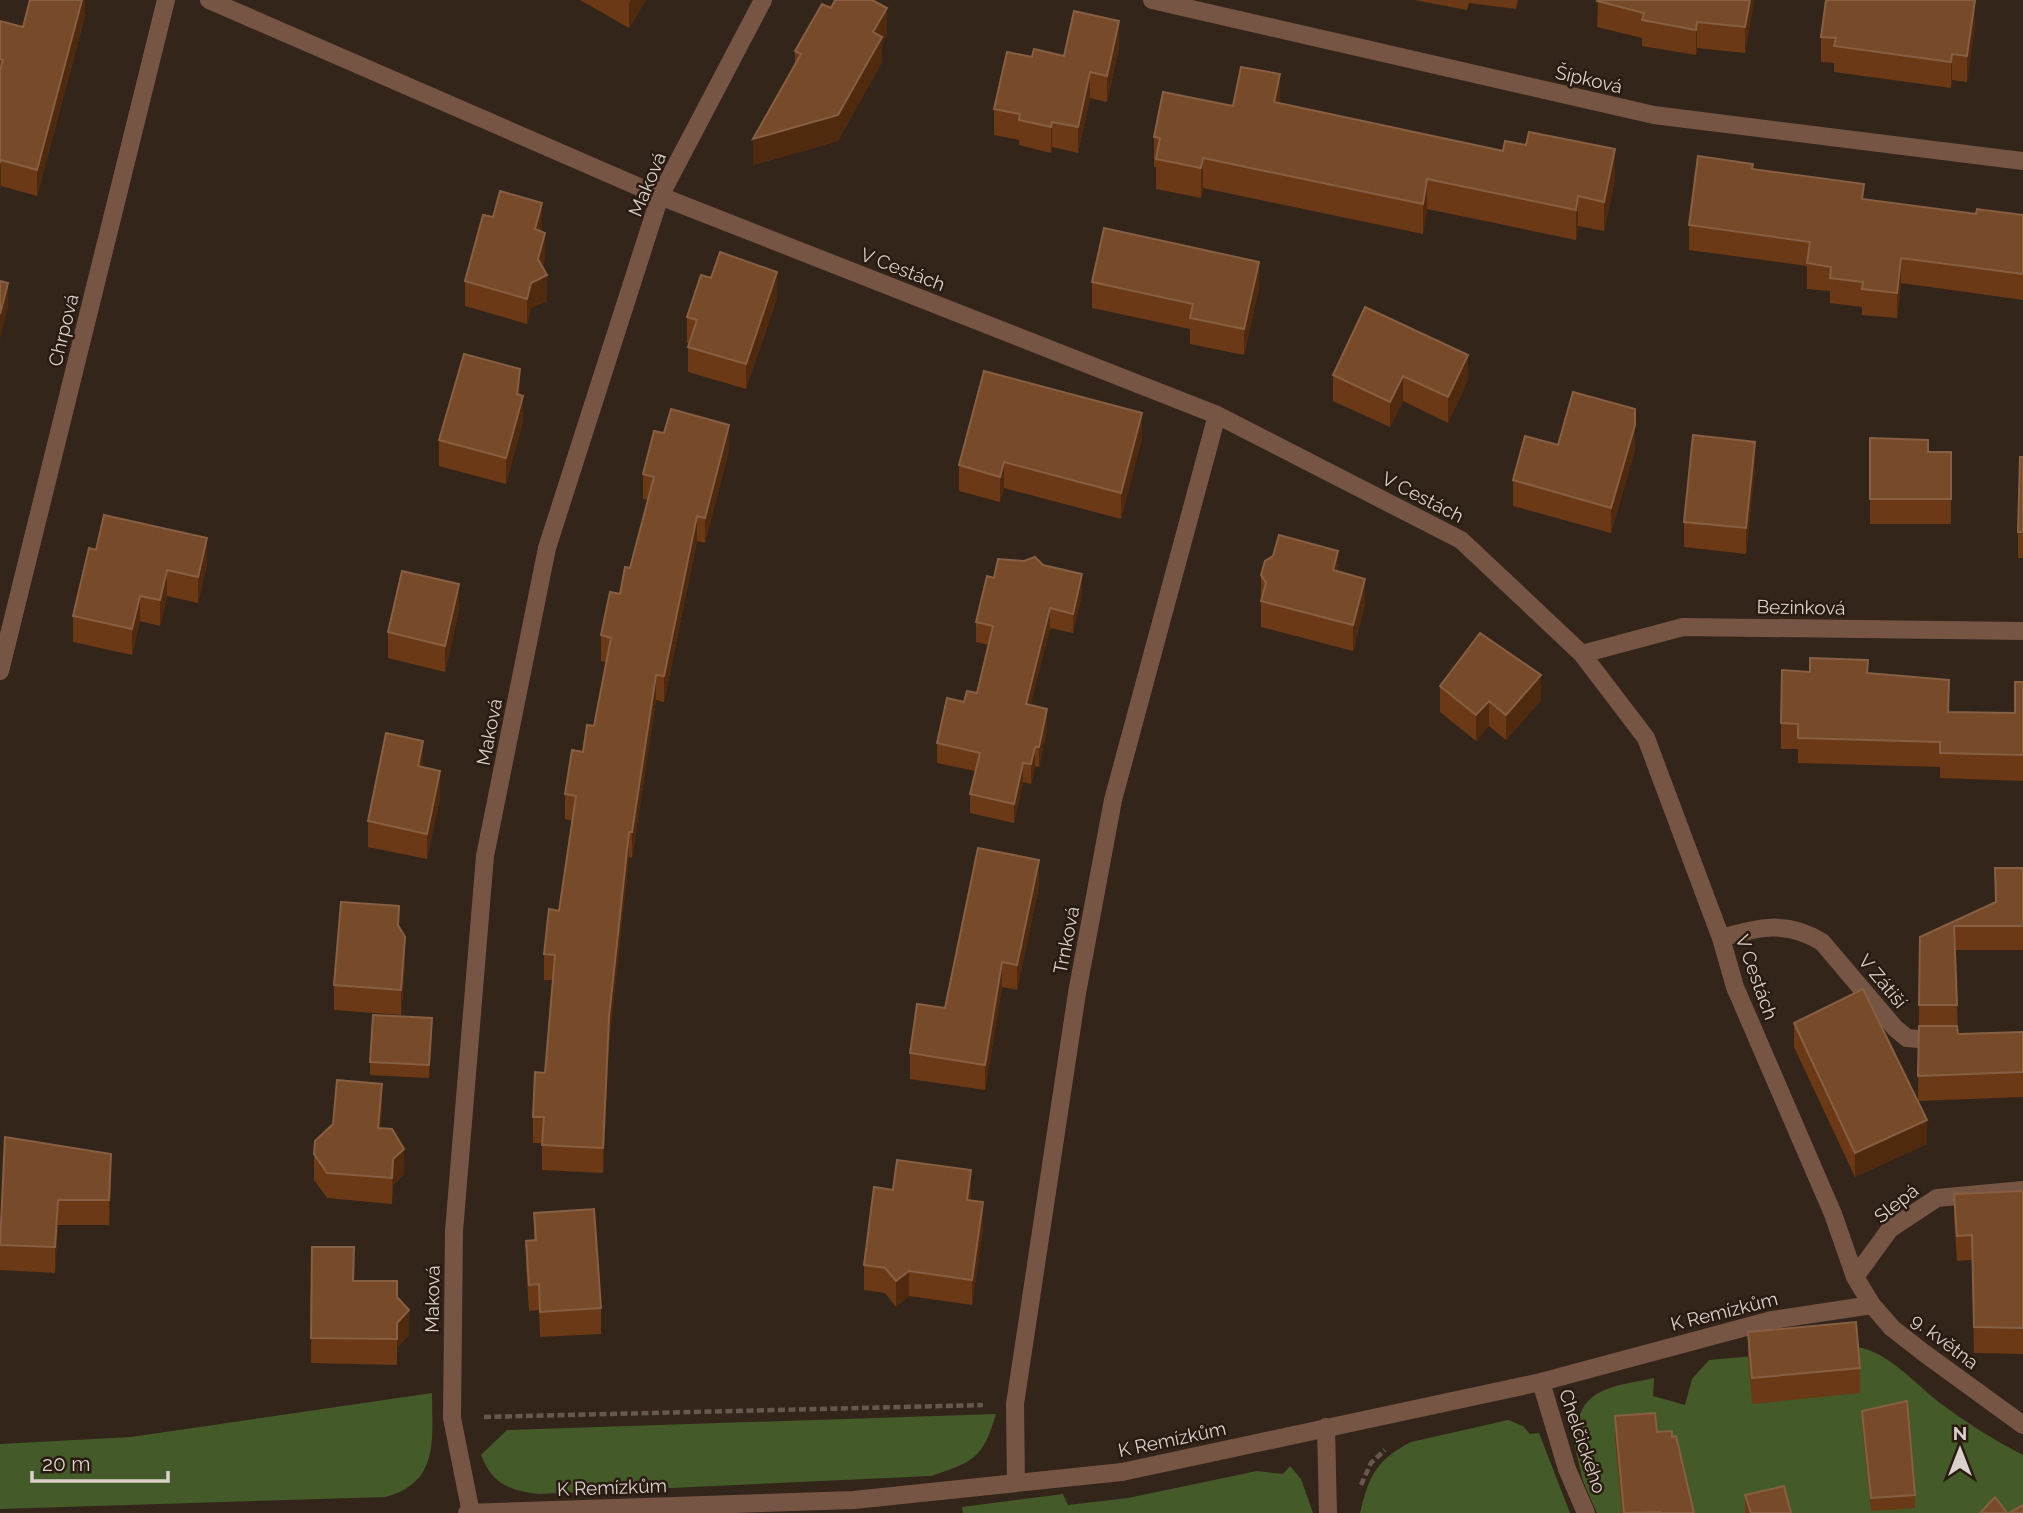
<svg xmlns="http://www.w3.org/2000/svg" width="2023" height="1513" font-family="Raleway,sans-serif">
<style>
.green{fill:#445a28}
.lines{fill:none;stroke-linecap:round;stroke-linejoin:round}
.path{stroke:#65594f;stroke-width:4.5;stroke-dasharray:7 3.5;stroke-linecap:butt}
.minor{stroke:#765545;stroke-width:18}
.wall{fill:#6b3916}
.shaded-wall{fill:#502a0f}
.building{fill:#774a29;stroke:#875f42;stroke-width:2}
.labels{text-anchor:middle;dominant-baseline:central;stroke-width:5;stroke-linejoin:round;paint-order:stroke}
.street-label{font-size:19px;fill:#dad1ca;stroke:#291b11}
</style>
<rect width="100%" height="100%" fill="#33251a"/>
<path class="green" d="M1856,1347C1888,1351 1915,1384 1940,1403C1965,1422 1996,1441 2023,1455V1513H1597L1583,1481L1570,1426L1578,1423C1584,1385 1624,1385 1654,1378L1653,1396L1685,1405L1692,1379L1709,1360Z
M432,1393C432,1439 440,1482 386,1497L0,1509V1444L131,1437Z
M996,1414C983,1458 974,1462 931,1476L538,1494C509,1490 492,1484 481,1455L507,1430Z
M1508,1420L1523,1426L1530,1434L1539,1433L1570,1513H1360C1369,1476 1376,1460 1411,1442Z
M1290,1466L1301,1479L1313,1513H963L962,1507L1063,1494L1068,1505L1128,1498L1257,1471L1283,1474Z"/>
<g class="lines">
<path class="path" d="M484,1417L983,1405
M1361,1485L1371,1463L1385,1450"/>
<path class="minor" d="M209,0L660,196L1217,415L1461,540L1582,654L1646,738L1721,938L1735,987L1833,1214L1855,1277L1872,1305L1892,1328L1924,1353L2023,1425
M1152,0L1654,115L2023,161
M1582,654L1683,627L2023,631
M0,671L166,0
M1721,938C1758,927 1787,920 1822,942L1895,1028L1907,1038L1943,1041
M1855,1277L1890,1229L1937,1198L2023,1190
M1541,1382L1567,1469L1586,1513
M1326,1427L1328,1513
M1016,1483L1015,1404L1077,993L1113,800L1217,415
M467,1513L854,1500L1122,1472L1541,1382L1772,1320L1872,1305
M471,1513L452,1418L454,1231L485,856L547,548L660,196L763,0"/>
</g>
<path class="wall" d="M85,0V16L37,196L1,186L0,189V21L23,27Z
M580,0H646L629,28Z
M1414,0H1518L1516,9L1469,3L1467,10Z
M1598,0H1754L1745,53L1697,48L1696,55L1642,46V38L1597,27Z
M831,8L887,34L882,43V62L838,141L753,165L795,65V51Z
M1975,25L1967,82L1952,80L1951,88L1834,72V63L1821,62V37Z
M1119,47L1107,102L1090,98L1078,153L1052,147L1051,153L1019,145V140L994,135V109L1032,57L1064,56Z
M1280,104L1615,179L1604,231L1578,226L1576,240L1427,209L1423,234L1203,188L1201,198L1156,189V167H1154V137L1233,106Z
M1753,169L1864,200L1976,214L2023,215V300L1901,283L1897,318L1862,315V307L1830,303V291L1807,289V266L1689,250V225Z
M542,228L541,231L545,258L542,267L547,301L531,308L527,324L465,306V281Z
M711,278L777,298L746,389L688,372V347L689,343H687V317Z
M1092,282L1259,288L1244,355L1190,344V329L1092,308Z
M1468,355V380L1448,423L1403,401L1390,427L1333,401V375Z
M520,395L523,421L506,484L439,466V440Z
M1635,425V450L1611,533L1513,506V480Z
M1142,438L1121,519L1004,488L1000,502L959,491V465Z
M1870,438L1928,452H1951V524H1870Z
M729,450L705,543L697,541L664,702L656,700L632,858L629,857L609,1043L603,1173L542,1170V1143H533V1117L545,1073L553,980H544V954L559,911L572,821L565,819V794L594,726L606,662L601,661V635L620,594L630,568L648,500L643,499V474Z
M2023,457V558H2018V532Z
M1755,468L1746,554L1684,547V522Z
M89,548L207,564L198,603L167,596L160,626L140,621L132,655L73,642V616Z
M1043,565L1082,594L1073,633L1050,628L1030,705L1047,729L1039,767L1035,766L1031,784L1023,782L1014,823L970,813V794L975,771L937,763V743L964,702L977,693L989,645L976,642V622L994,578Z
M1338,571L1365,604L1353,651L1261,627V575Z
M459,610L445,672L388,658V632Z
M1868,673L1949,712L2015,713L2023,682V781L1940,778V767L1798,763V749H1781V723Z
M1440,686L1541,700L1506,740L1489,726L1476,741L1440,712Z
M440,797L427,859L368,847V821Z
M1995,868H2023V950H1955L1958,1034L2023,1032V1097L1918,1101L1920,937L1995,902Z
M1039,886L1017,990L1002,987L985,1090L910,1079V1053Z
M405,963L401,1015L334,1010V985Z
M1794,1023L1927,1144L1855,1177L1794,1047Z
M432,1032L429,1078L370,1075V1062Z
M382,1109L380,1128L404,1174L393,1185L392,1204L327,1198L314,1180V1154Z
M5,1137L111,1180L109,1225H58L55,1273L0,1270V1245Z
M893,1190L971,1196L970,1200L983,1228L972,1305L909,1296L896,1307L885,1293L864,1290V1265Z
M2023,1191V1354L1974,1353L1972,1260L1957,1261L1954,1219V1194Z
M534,1213L601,1308V1334L540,1337L539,1310L529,1311L526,1266V1241L534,1240Z
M312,1247L354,1281L397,1297L409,1335L397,1348V1365L311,1363Z
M1748,1332L1860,1368V1393L1752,1404L1748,1357Z
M1862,1411L1915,1495V1508L1871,1511L1862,1424Z
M1615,1416L1657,1432L1672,1437L1694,1513H1622L1615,1440Z
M1745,1495L1791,1513H1745Z"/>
<path class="shaded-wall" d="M82,0H85V16L37,196V170Z
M631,0H646L629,28V3Z
M1750,0H1754L1745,53V27Z
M1975,0V25L1967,82V56Z
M887,8V34L882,43V62L838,141L753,165V139L873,32Z
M1119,21V47L1107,102V76Z
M1697,22V48L1696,55V30Z
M1952,54V80L1951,88V62Z
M1090,72V98L1078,153V127Z
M1280,74V104L1274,102Z
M1052,122V147L1051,153V127Z
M1615,149V179L1604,231V202Z
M1203,158V188L1201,198V168Z
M1,160V186L0,189V163Z
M1427,179V209L1423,234V204Z
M1578,196V226L1576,240V210Z
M542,203V228L535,255V229Z
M545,233V258L539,279L547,275V301L531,308L527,324V299Z
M1901,258V283L1897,318V293Z
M1259,262V288L1244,355V329Z
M777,272V298L746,389V364Z
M8,283V308L0,339V314Z
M1468,355V380L1448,423V397Z
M520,369V394L517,418L523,396V421L506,484V458L517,394Z
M1403,376V401L1390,427V402Z
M1142,413V438L1121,519V493Z
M729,425V450L705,543V518Z
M1635,425V450L1611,533V508Z
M1755,442V468L1746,554V528Z
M1004,462V488L1000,502V477Z
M697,516V541L664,702V676Z
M207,538V564L198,603V577Z
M1338,551V576L1333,570Z
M167,570V596L160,626V600Z
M1082,574V594L1073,633V614Z
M1365,579V604L1353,651V625Z
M459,584V610L445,672V646Z
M140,596V621L132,655V629Z
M1050,608V628L1026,724V704Z
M656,675V700L632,858V832Z
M1541,675V700L1506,740V715Z
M1489,701V726L1476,741V715Z
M1047,709V729L1039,767V747Z
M423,741V766L418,792V766Z
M1035,747V766L1031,784V764Z
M1023,763V782L1014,823V804Z
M440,771V797L427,859V834Z
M629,832V857L609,1043L603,1173V1148L609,1017Z
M1039,860V886L1017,990V965Z
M405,937V963L401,1015V990Z
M1002,962V987L985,1090V1065Z
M432,1018V1032L429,1078V1065Z
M382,1084V1109L378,1154V1128Z
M1927,1120V1144L1855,1177V1153Z
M404,1149V1174L393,1185L392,1204L393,1159Z
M111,1154V1180L109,1225V1200Z
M971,1170V1196L967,1225V1200Z
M58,1200V1225L55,1273V1247Z
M983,1202V1228L972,1305V1280Z
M909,1271V1296L896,1307V1281Z
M409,1310V1335L397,1348V1365V1323Z"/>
<path class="building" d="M30,0H82L37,170L1,160L0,163V71L3,60L0,59V21L23,27Z
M835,0H872L887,8L873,32L882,37L838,115L753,139L801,54L795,51L822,4L831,8Z
M1598,0H1750L1745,27L1697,22L1696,30L1642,20L1644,13L1597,1Z
M1826,0H1975L1967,56L1952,54L1951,62L1834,46L1836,38L1821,37Z
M1074,11L1119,21L1107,76L1090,72L1078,127L1052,122L1051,127L1019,120L1020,114L994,109L1007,52L1032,57L1034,49L1064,56Z
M1241,67L1280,74L1274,102L1503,151L1505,141L1526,145L1529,132L1615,149L1604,202L1578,196L1576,210L1427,179L1423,204L1203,158L1201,168L1156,159L1160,138L1154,137L1163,92L1233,106Z
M1698,156L1753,164L1752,169L1864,184L1862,199L1976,214L1977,209L2023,215V274L1901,258L1897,293L1862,289L1863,282L1830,278L1831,267L1807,263L1810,242L1689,225Z
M500,191L542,203L535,229L545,233L538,259L547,275L531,283L527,299L465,281L483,215L493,217Z
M1104,228L1259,262L1244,329L1190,318L1193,304L1092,282Z
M720,252L777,272L746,364L688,347L697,320L687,317L701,275L711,278Z
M0,281L8,283L0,314Z
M1365,307L1468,355L1448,397L1403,376L1390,402L1333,375Z
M464,354L520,369L517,394L523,396L506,458L439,440Z
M984,371L1142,413L1121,493L1004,462L1000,477L959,465Z
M1573,392L1635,409V425L1611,508L1513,480L1525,436L1558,445Z
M671,409L729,425L705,518L697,516L664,676L656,675L632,832H629L609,1017L603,1148L542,1145L544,1117H533L535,1072L545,1073L555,955L544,954L549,909L559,911L576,796L565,794L572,750L583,752L587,725L594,726L611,638L601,635L610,592L620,594L625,567L630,568L654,477L643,474L654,431L664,433Z
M1693,435L1755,442L1746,528L1684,522Z
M1870,438L1928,440V452H1951V499H1870Z
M2020,457H2023V532H2018Z
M104,515L207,538L198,577L167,570L160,600L140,596L132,629L73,616L89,548L96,550Z
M1279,535L1338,551L1333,570L1365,579L1353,625L1261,601L1266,583L1261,575L1265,561L1273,556Z
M1035,557L1043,565L1082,574L1073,614L1050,608L1026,704L1047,709L1039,747H1035L1031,764L1023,763L1014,804L970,794L980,753L937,743L947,698L964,702L967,691L977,693L993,626L976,622L987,576L994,578L998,559L1024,561Z
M402,571L459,584L445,646L388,632Z
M1480,633L1541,675L1506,715L1489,701L1476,715L1440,686Z
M1810,658L1868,660L1867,673L1949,680L1948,712L2015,713V682H2023V755L1940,753V742L1798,738V724L1781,723L1782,670L1810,672Z
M386,733L423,741L418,766L440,771L427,834L368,821Z
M978,848L1039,860L1017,965L1002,962L985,1065L910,1053L917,1004L945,1008Z
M1995,868H2023V926H1954L1957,1005H1919L1920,937L1996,902Z
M341,902L399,906L398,925L405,937L401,990L334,985Z
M1863,989L1927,1120L1855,1153L1794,1023Z
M373,1015L432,1018L429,1065L370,1062Z
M1919,1026H1957L1958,1034L2023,1032V1072L1918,1076Z
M337,1080L382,1084L378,1128L392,1129L404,1149L393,1159L392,1178L327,1173L314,1154L315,1141L333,1124Z
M5,1137L111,1154L109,1200H58L55,1247L0,1245Z
M897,1160L971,1170L967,1200L983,1202L972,1280L909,1271L896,1281L885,1268L864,1265L874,1187L893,1190Z
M2023,1191V1328L1974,1327L1972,1235L1957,1236L1954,1194Z
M594,1209L601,1308L540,1312L539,1284L529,1285L526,1241L536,1240L534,1213Z
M312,1247H354L353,1281H397V1297L409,1310L397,1323V1339L311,1338Z
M1856,1322L1860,1368L1752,1378L1748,1332Z
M1907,1401L1915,1495L1871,1498L1862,1411Z
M1655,1413L1657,1432L1672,1431V1437L1676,1436L1694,1513H1660V1512L1624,1513L1615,1416Z
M1784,1486L1791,1513H1751L1745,1495Z
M1995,1497L2007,1513H1980Z
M2023,1505V1513H2009Z"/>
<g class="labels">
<g class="street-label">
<text transform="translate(1589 79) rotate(13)">Šípková</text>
<text transform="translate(647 184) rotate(-67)">Maková</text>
<text transform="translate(903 269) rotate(21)">V Cestách</text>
<text transform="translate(63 330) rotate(-76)">Chrpová</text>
<text transform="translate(1423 497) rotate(27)">V Cestách</text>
<text transform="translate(1801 607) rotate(1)">Bezinková</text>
<text transform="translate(489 732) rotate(-79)">Maková</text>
<text transform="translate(1066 940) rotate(-79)">Trnková</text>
<text transform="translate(1757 977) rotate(70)">V Cestách</text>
<text transform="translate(1883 981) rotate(50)">V Zátiší</text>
<text transform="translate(1896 1203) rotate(-38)">Slepá</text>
<text transform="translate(432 1299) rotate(-89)">Maková</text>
<text transform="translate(1724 1311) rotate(-14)">K Remízkům</text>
<text transform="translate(1945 1341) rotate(37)">9. května</text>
<text transform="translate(1172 1439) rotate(-12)">K Remízkům</text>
<text transform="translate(1583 1441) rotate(71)">Chelčického</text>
<text transform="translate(612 1487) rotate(-2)">K Remízkům</text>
</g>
</g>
<g transform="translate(1960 1450)" stroke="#291b11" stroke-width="5" paint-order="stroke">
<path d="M0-5L12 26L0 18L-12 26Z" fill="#dad1ca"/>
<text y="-10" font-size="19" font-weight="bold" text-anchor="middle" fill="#dad1ca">N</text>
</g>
<path d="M32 1471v10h136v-10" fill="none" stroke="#dad1ca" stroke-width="3.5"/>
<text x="42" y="1471" font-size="21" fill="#dad1ca" stroke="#291b11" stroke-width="5" paint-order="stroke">20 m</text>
</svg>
